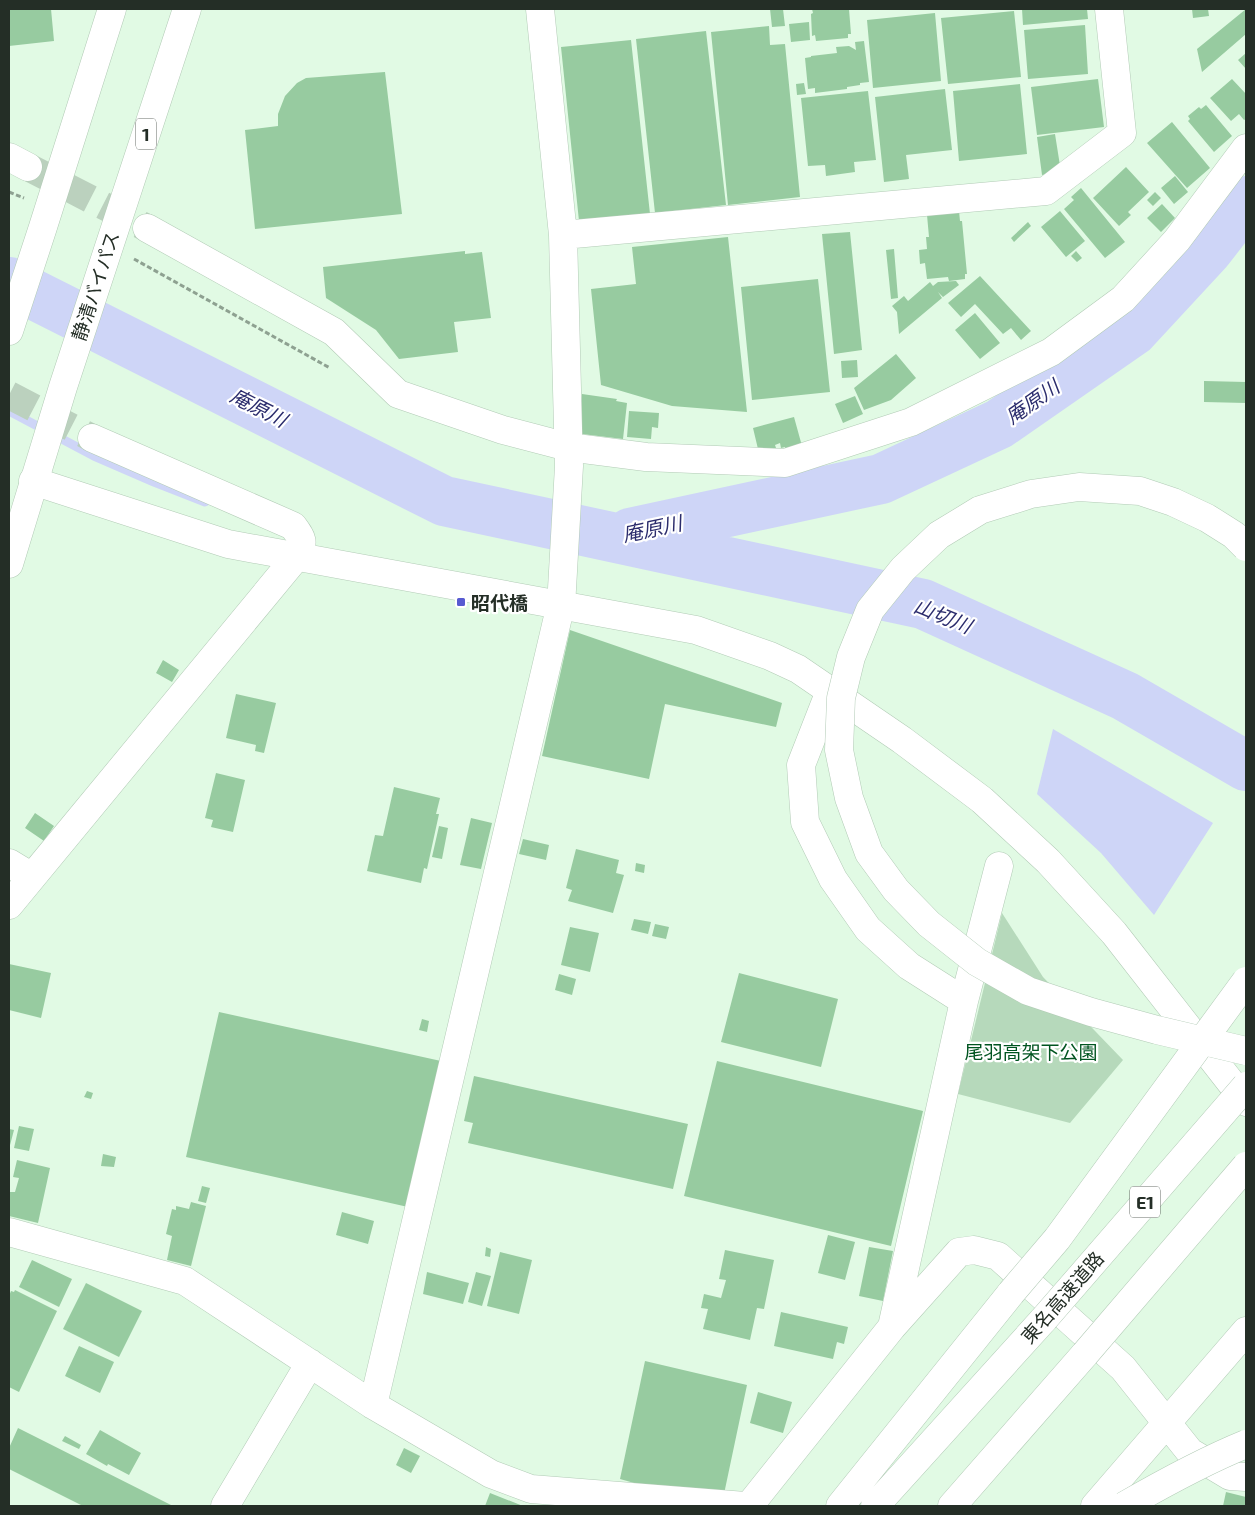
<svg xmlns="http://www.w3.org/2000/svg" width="1255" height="1515" font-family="'Exo 2','Noto Sans JP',sans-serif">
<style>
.green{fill:#b6d9bb}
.water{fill:#ced5f7}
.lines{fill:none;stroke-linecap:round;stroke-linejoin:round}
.stream{stroke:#ced5f7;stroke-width:9}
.river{stroke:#ced5f7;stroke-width:50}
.building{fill:#97cba0}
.minor-tunnel{stroke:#bbd1be;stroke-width:28;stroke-dasharray:28 14;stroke-linecap:butt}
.minor-casing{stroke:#b2cbb6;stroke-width:29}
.tertiary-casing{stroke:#b2cbb6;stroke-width:29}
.trunk-casing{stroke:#b2cbb6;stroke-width:29}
.motorway-casing{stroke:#b2cbb6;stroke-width:29}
.path{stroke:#8ea191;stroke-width:3;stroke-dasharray:5 2.5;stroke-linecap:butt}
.minor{stroke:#fff;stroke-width:28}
.tertiary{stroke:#fff;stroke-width:28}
.trunk{stroke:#fff;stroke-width:28}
.motorway{stroke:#fff;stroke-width:28}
.motorway-bridge-casing{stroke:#b2cbb6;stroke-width:29;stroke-linecap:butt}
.motorway-bridge{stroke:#fff;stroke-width:28}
.poi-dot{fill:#575ad1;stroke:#fff;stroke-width:2}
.labels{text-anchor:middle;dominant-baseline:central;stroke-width:4.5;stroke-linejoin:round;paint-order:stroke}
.shield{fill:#fff;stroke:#666d67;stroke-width:1}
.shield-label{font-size:18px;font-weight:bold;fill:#242e26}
.street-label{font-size:19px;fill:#242e26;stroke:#fff}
.poi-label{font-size:19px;font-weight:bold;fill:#242e26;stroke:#fff;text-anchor:start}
.park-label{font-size:19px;fill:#005420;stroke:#fff}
.water-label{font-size:20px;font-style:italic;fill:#2b2c6d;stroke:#fff}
</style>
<rect width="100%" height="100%" fill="#e1fae4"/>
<path class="green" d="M1002,913L1043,977L1123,1060L1070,1123L958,1094Z"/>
<path class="water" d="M1053,729L1213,823L1154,915L1101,853L1037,794Z"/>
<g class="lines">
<path class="stream" d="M9,411L94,456L154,482L205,502"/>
<path class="river" d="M9,282L444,501L923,604L1125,696L1246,766
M630,533L881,479L999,424L1133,331L1208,250L1246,201"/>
</g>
<path class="building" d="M9,9H51L54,41L9,46Z
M770,9H783L785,26L772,27Z
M812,9H849L851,34H848V38L816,41L815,35L812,36L811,14L813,13Z
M1022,9H1087L1088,19L1023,25Z
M1192,9H1208L1209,16L1193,18Z
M1246,9V34L1202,72L1197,49Z
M1014,11L1021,77L948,84L941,18Z
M935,13L941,81L873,88L867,20Z
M809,22L810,40L791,42L789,24Z
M1085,25L1088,74L1028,79L1024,30Z
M769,26L770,45L785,44L800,197L728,205L711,32Z
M706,31L726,205L655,213L636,39Z
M631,40L650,214L579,221L561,47Z
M864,41L869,82L860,83V85L847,87V89L815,93V88L808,89L805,58L811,57V56L837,53L836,47L849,46L856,50L855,42Z
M1246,53V69L1238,60Z
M385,72L402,214L255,229L245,130L278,126V114L285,96L297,83L306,78Z
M1098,79L1104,127L1037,135L1031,87Z
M1232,79L1246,94V119L1244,120L1239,114L1231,121L1210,98Z
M804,83L806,94L797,95L796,84Z
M1020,84L1027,154L959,161L953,91Z
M945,89L952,150L906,155L909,179L884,182L875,97Z
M868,91L876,160L854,162L855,172L826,176L825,165L808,166L801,98Z
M1206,105L1232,136L1214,152L1188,121L1190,119L1188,116L1199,107L1201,109Z
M1172,122L1210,168L1187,188L1147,143Z
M1055,134L1061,172L1042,175L1037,137Z
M1126,167L1149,192L1128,212L1131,215L1119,226L1093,198Z
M1175,176L1188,192L1174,204L1161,188Z
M1081,188L1125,242L1105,258L1064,209L1074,200L1071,197Z
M1155,192L1161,198L1153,206L1147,200Z
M1162,204L1175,218L1161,232L1147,218Z
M959,211L960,221H962L967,274H965V279L949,281L948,277L927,279L925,263L920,264L919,250L927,249L926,237H929L927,215Z
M1060,211L1085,241L1066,257L1041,227Z
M1028,222L1031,226L1014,242L1011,238Z
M850,232L862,350L834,354L822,234Z
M728,237L747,412L672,406L601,385L591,289L636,284L632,247Z
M894,249L898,298L891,299L886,250Z
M465,251V254L482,252L491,318L454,322L458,352L399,359L376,330L326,298L323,267Z
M1076,251L1082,258L1077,262L1071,256Z
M980,276L1031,331L1021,340L1011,328L1003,334L975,304L961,317L948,303Z
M818,279L830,392L752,400L741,287Z
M956,281L959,285L943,297L938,292L942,298L899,334L897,312L892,306L904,296L908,301L930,282L933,286L938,282Z
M975,313L1000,343L980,359L955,330Z
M896,354L916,378L891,400L864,410L854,388Z
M857,360L858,377L842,378L841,361Z
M1204,381L1246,382V403L1204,402Z
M582,394L617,399L616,401L627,403L623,439L582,434L578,424Z
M855,396L863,414L843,423L835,404Z
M629,411L659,413L658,428L652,427L651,439L627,437Z
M794,417L802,446L786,451L785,447L781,448L780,443L775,445L777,451L758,449L753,428Z
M570,630L782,703L776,727L665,704L649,779L542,756Z
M163,660L179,670L172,682L156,673Z
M236,694L276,703L264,753L255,751L256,745L226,738Z
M216,773L245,780L233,832L211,827L213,820L205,818Z
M394,787L440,798L436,814H439L427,869L424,868L421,883L367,871L375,835L383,836Z
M35,813L54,826L44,841L25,828Z
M471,818L492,823L481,869L460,865Z
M439,826L448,828L442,859L432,857Z
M523,839L549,845L546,860L519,854Z
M576,849L619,860L616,873L624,875L613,913L568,901L572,890L566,888Z
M636,863L645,865L644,873L635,871Z
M634,919L651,922L648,934L631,930Z
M655,924L669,927L666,939L652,936Z
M570,927L599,933L590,972L561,965Z
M9,964L51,973L41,1018L9,1010Z
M739,973L838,999L821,1067L721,1042Z
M559,974L576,979L572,995L555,990Z
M219,1012L441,1061L408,1207L186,1157Z
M422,1019L429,1021L427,1032L419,1030Z
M717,1061L923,1111L891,1246L684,1196Z
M474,1076L688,1124L673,1189L468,1143L473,1123L464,1121Z
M87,1091L93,1093L91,1099L84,1097Z
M19,1126L34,1129L29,1151L14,1148Z
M9,1129L14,1130L9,1149Z
M103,1154L116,1157L114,1167L101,1166Z
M17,1160L50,1168L38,1223L9,1216L10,1192H15L19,1178L13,1177Z
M202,1186L210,1188L206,1203L198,1201Z
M191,1202L206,1206L191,1266L167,1260L172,1236L166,1234L172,1209L176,1210V1206L189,1209Z
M342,1212L374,1221L368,1244L336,1235Z
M828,1235L855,1242L845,1280L818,1273Z
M486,1247L491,1249L490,1257L485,1256Z
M869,1247L893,1251L883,1301L859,1296Z
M725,1250L774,1260L764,1309L757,1308L750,1340L703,1329L708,1309L701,1308L704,1294L721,1298L726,1280L719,1279Z
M500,1252L532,1260L519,1314L487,1306Z
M32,1260L72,1279L59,1307L19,1287Z
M427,1272L469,1283L463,1304L423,1294Z
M476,1272L491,1276L482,1306L468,1302Z
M86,1283L142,1311L119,1357L63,1329Z
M15,1290L57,1311L19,1392L9,1387V1296L11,1291L14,1292Z
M781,1312L848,1327L844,1344L837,1342L833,1359L774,1346Z
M79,1346L114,1362L100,1393L65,1376Z
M645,1361L747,1385L724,1494L680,1496L620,1479Z
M758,1392L792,1402L783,1433L750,1423Z
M18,1428L173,1506H83L9,1469V1448Z
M100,1430L141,1453L129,1475L108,1464L107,1466L86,1454Z
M65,1436L81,1445L79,1449L62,1441Z
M404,1448L420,1456L411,1473L396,1465Z
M1226,1492L1246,1497V1506H1223Z
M490,1493L523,1506H485Z"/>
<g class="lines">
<path class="minor-tunnel" d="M28,167L147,228
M9,395L92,438"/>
<g class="minor-casing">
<path id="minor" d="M9,157L28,167
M147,228L334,332L398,394L503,430L568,447L646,457L785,463L911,422L1051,352L1123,299L1177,240L1246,148
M563,235L1046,191L1122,133L1109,9
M830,691L801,765L805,822L833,879L868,929L909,966L964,1001L892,1327
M9,863L32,877
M9,905L297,556C305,542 302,538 293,526L92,438
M964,1001L999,866
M9,1232L185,1281L373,1405L491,1474L531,1489L745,1506
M373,1405L561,604L562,589L569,466L563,235L540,9
M225,1506L310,1363
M749,1506L892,1327L959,1252L974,1250L998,1256L1123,1368L1190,1452L1230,1476L1246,1477
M1095,1506L1246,1331"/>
</g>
<g class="tertiary-casing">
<path id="tertiary" d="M33,481L228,544L696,630L770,656L798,669L902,740L982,800L1048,861L1114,933L1246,1102"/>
</g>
<g class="trunk-casing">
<path id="trunk" d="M9,331L43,227L112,9
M9,564L63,387L187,9"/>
</g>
<g class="motorway-casing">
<path id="motorway" d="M840,1506L1011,1293
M875,1506L1044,1319
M952,1506L1085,1354"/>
</g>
<path class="path" d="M9,192L24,198
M134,259L330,368"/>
<use href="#minor" class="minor"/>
<use href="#tertiary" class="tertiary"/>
<use href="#trunk" class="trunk"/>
<use href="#motorway" class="motorway"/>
<g class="motorway-bridge-casing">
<path id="motorway-bridge" d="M1246,547L1234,535L1207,518L1173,502L1140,491L1079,487L1031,494L980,510L939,535L903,569L870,610L851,657L841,698L839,750L849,798L869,853L896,890L929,924L977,962L1028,991L1091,1012L1157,1030L1246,1051
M1011,1293L1057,1239L1246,981
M1044,1319L1246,1086
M1085,1354L1246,1166
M1124,1506C1164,1483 1204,1461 1246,1444"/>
</g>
<use href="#motorway-bridge" class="motorway-bridge"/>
</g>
<rect class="poi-dot" x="456" y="597" width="10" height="10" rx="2.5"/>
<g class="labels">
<g class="shield">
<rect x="136" y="118.5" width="20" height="31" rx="4"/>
<rect x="1130" y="1186.5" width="30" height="31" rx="4"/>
</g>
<g class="shield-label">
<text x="146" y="134">1</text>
<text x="1145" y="1202">E1</text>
</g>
<g class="street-label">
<text transform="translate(95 286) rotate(-72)">静清バイパス</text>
<text transform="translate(1062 1297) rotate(-49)">東名高速道路</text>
</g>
<g class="poi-label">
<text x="471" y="602">昭代橋</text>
</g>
<g class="park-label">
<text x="1031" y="1051">尾羽高架下公園</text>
</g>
<g class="water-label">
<text transform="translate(1032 401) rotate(-35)">庵原川</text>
<text transform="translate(259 407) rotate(27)">庵原川</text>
<text transform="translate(652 528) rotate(-12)">庵原川</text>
<text transform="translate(943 615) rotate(22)">山切川</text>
</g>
</g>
<rect width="1255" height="1515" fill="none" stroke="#242e26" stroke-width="20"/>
</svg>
